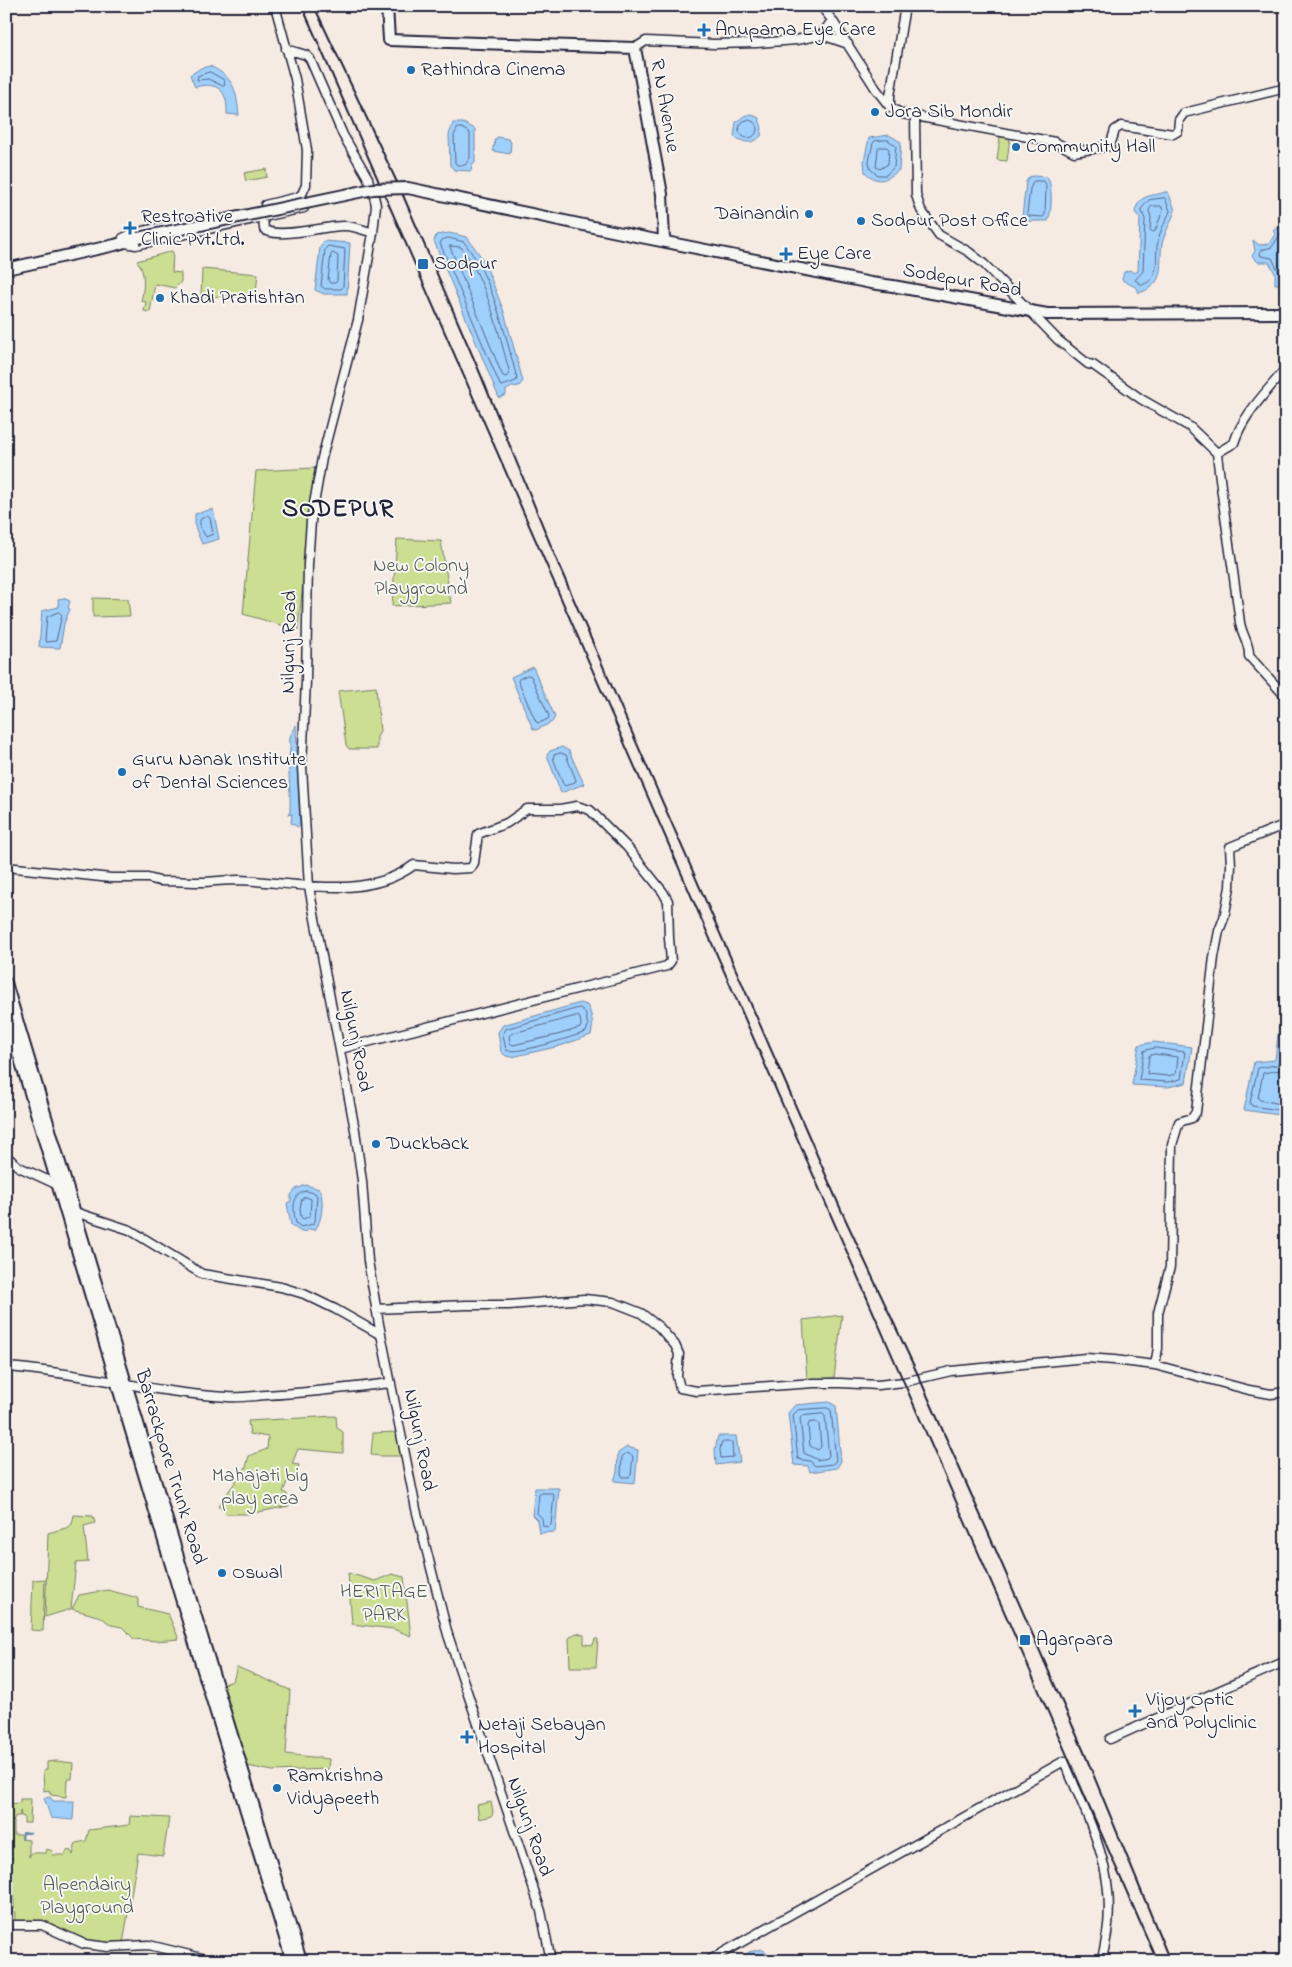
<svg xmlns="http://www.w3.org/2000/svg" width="1292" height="1967" font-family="'Indie Flower',sans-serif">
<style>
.green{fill:#cbde92;stroke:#768066}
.water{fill:#9fcffb;stroke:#6d8aae}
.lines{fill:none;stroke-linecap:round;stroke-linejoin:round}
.shore{stroke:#546788;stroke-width:1}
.stream{stroke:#6d8aae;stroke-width:2}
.tertiary-casing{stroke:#22223b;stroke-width:11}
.primary-casing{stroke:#22223b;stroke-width:14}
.tertiary{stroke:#f6f6f2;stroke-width:8}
.primary{stroke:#f6f6f2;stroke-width:10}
.rail{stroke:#22223b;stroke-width:2}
.primary-bridge-casing{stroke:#22223b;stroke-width:14;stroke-linecap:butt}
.primary-bridge{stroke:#f6f6f2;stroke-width:10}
.poi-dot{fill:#1f6fb2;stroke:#f6f6f2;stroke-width:2}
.labels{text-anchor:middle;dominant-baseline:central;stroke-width:4;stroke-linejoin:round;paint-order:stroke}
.poi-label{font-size:20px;fill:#22223b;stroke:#f6f6f2;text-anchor:start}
.street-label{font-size:20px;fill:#22223b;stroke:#f6f6f2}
.park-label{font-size:20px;fill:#555a55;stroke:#f6f6f2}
.district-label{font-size:25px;font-weight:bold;letter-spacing:1px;fill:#22223b;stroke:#f6f6f2}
</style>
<rect width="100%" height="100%" fill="#f5ebe2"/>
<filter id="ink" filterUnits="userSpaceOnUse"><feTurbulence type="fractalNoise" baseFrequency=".02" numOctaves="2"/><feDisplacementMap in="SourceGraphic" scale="10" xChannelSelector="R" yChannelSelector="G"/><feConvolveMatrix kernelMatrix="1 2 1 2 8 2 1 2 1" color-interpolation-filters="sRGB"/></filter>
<g filter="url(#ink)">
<path class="green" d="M1000,136L1010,138L1007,161L997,160Z
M266,169L267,177L246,181L244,173Z
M172,251L173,253L172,272L181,273V282L175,288L155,284L150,312L144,311L146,302L141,301C144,289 146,271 137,261Z
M202,269L258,274L255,301L236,296L201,297Z
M315,468L298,630L243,614L256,471Z
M397,539L441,541L451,603L392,606Z
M93,598L128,599L130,616L93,617Z
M376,687L380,732L377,737V749H349L346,745L338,691Z
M842,1315L834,1378L807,1380L803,1320Z
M336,1416L337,1428L343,1432V1453L298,1449L292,1464L299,1465L294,1481L287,1482L283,1492L287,1494L289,1506L248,1514H226L218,1506L246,1467L249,1456L267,1449L268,1437L250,1434L248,1421Z
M398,1432L402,1456H381L371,1455L373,1433Z
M74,1515L93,1516L95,1523L84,1526L88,1562L76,1563L71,1609L45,1617L48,1533L66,1528L72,1524Z
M348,1573L375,1581L392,1574L404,1577L411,1636L393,1629L352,1624Z
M45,1579L43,1631L31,1630L33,1580Z
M108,1590L138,1598V1607L168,1614L179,1639L156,1641L134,1639L122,1627L111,1625L101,1617L72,1609L79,1595Z
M576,1633L584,1635V1644L593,1645L595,1639H598L596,1667H570L569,1638Z
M237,1667L290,1690L286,1754L329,1759L328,1769L273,1771L247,1766L220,1685L233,1681Z
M56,1761L73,1763L72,1779H67L66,1797L51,1795L49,1790L44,1791L43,1771L47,1769V1762Z
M20,1799H31L30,1823H24V1817L21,1816L20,1811V1816H15L14,1820L12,1821H14V1835H22V1839L29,1840V1857L31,1853H46L47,1849L52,1851L53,1855H65L67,1850L71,1851L73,1855L76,1843L86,1841L89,1830L129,1825L130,1816L169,1818L163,1856L138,1853L123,1944L92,1945L60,1931L15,1921L13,1890H6V1875L11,1874L8,1860L13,1858H10L9,1853H6L8,1836H6V1804L20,1803Z
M491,1802L493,1811L492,1816L479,1819L477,1805Z"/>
<path class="water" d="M210,66C235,78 236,90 239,115L227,114C228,91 218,81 195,87L190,75L201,68Z
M750,114L759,118L762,128L761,136C751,145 746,143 734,137L736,122L744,116Z
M453,123H463L475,129V163L472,164L471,171L454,170L450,165L449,135Z
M889,135L901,142L899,170C887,180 878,185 865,172L864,161L869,138Z
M497,137L508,139L511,142L510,154L493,151V146H495L494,141Z
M1033,176L1047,177C1053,184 1052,212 1048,221H1027L1022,217L1026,182L1029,177Z
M1165,192H1168L1175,210C1172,221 1166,230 1163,240C1157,263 1169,283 1139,293L1137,288L1122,280L1124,272L1130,270L1134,273L1138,271L1140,219L1135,212C1139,193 1152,197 1165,192Z
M1279,227L1286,228V279L1279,284H1275V273L1269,262H1258L1252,256L1255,251L1253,240L1259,245L1269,244L1275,234L1273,230Z
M449,233L467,237L484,261L504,312L523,381L519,386L512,387L506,390V395L499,398L434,241L436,235Z
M324,241L350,243L347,294H324L315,290L320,248Z
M213,509L219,539L202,544L195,527V514Z
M63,598L70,601L68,608L70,609L64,624L60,648L39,647L42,611L59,607L58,599Z
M533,667L555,717L552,722L536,730L533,729L511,677Z
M296,725L300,826L298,827L291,823L292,814L287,815L290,812C291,788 287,769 290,749C291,745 289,741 290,737C291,733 295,730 296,725Z
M562,747L569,751L584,784L561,793L547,755L550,751Z
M580,1003L587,1005C592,1014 594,1025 591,1035L560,1046L512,1057L506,1056L501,1052L498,1032L503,1025Z
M1279,1027L1286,1028V1116L1244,1110L1254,1062L1275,1060Z
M1154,1042L1192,1047L1186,1083L1168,1087L1132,1085L1139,1045Z
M306,1185L319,1189C325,1198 322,1222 315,1230L309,1229L307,1231L301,1232L291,1225L287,1203L291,1201V1195L296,1189Z
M829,1402L836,1406L841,1461L837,1468L810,1472L808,1466L794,1465L788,1413L795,1405Z
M718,1436H736L740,1462L716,1465L715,1449Z
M627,1447L638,1450L635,1483L614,1481L617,1472L618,1453Z
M535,1488H559L555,1532L539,1533L537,1520L532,1515Z
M50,1797L53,1801H74L73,1820L51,1818L44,1798Z
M761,1949L781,1961H739L749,1952Z"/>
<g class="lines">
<path class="shore" d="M210,72L224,80L225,85L223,86L208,79L197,80L198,76Z
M739 129a9 9 0 1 1 18 0a9 9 0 1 1-18 0Z
M458,128H462L470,133V158L465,165H457L455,163L454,136Z
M888,140L896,146L894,167L886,175H878L870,169L869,161L873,143L875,141Z
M880,147H887L889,149L888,164L880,169L876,167L878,149Z
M1034,181H1044L1046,185L1045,215L1043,217L1029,216L1027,214L1030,189Z
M1165,198L1170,211C1166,221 1160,230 1158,241C1154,258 1162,278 1142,285L1135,280L1143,271L1145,219L1141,209L1149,200Z
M1152,206H1161L1163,210L1155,231L1153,232L1150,230L1151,217L1149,211Z
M1286,233H1281L1272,247L1261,250L1260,254L1261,256L1272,258L1280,275L1286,276
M449,238L464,242C494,281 504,331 517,378L516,381L502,386L500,385L440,243L442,240Z
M328,246L345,249L343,287L341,289H325L321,286L325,250Z
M450,246L461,247C488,284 498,330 510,374L506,377L503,376Z
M333,253L338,256L337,281L335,283H330L328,280L331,255Z
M207,516L210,518L213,534L206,537L200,527V520Z
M59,612L62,615L56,641L46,642L45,640L47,617Z
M528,675L531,676L549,716L548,719L539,723L536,722L518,681L519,679Z
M561,753L566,755L576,780L575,782L565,786L563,784L553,758L554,755Z
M580,1008L585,1012L588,1026L586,1032C572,1037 517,1055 506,1050L503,1034L506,1029Z
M577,1016L580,1018L581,1025L580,1028L557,1035L513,1045L510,1043L509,1036L511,1034Z
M1286,1032L1283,1034L1279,1063L1276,1065L1258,1068L1250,1103L1252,1106L1286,1111
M1155,1048L1185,1052L1181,1079L1168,1082L1139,1080L1144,1051Z
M1155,1054L1178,1057L1176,1074L1167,1076L1147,1074L1149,1056Z
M1286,1064L1280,1070L1263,1073L1258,1098L1260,1100L1286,1105
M306,1191L315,1193L317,1196L315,1221L313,1224L301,1227L296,1223C293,1211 291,1194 306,1191Z
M306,1197L311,1199L310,1216L303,1219L301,1217L300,1208L302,1199Z
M827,1408L831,1410L836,1460L833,1464L815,1466L810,1461L798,1459L793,1415L798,1410Z
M823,1414L825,1416L829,1456L827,1458L818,1460L804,1453L800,1418L802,1416Z
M816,1422L819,1424L821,1447L818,1450L810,1446L808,1426L809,1423Z
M722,1442H732L733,1457L721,1458L720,1450Z
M627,1453L633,1456L631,1475L629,1477H623L621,1474L622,1457Z
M542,1493H552L554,1495L551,1525L549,1527L543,1526L542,1518L537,1513L539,1495Z"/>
<path class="stream" d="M22,1839L23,1833H30"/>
<g class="tertiary-casing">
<path id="tertiary" d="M275,6L295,79L307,150L306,185L302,194L298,197L265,205L263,218L264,229C275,240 326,226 342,226C352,225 364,230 373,233L358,320L322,458L311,521L308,564L306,680L302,767L309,887L355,1130L362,1181L368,1261L379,1324L416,1509L448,1635L541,1911L551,1961
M821,6L832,20L876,89L890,107L902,114L915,116L916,195L921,210L939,235L969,252L984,264L1058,340L1088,364L1093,365L1141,399L1190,427L1217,453C1223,510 1233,566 1240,623C1242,635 1250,644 1249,656L1286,697
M822,35L848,44
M635,48L646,41L714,44L757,43L796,40L822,35L832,20
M286,49L306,55L310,59L343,135L368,178L371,193
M890,107V96L905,6
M915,116L1055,142L1074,152L1110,146L1115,130L1121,126L1173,134L1178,131L1179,120L1184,113L1286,88
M373,192L376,205L373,233
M123,238L134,233L199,219
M125,243L136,245L304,208
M1217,453L1234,443C1243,414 1267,392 1286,368
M6,867L111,878H148L159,881C174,881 189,882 205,882C216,881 228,880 239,880C296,882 364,902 414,865L453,869L471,868L474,863L478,834L507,823L527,809H560L577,806L590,810L627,847L663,892L668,901L669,938L671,961L667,966L340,1049
M6,1156L19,1167L58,1185
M71,1213L75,1212L130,1230L202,1274L281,1287L304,1294L335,1309L381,1335
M376,1309L466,1305H509L584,1299L613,1302L641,1313L659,1327L675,1345L679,1354L677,1376L680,1388L697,1391L814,1383H841L878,1385L904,1382L951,1371L1086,1358L1114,1360L1155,1365L1249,1390L1271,1394L1286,1392
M1155,1365L1158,1348V1313L1170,1267L1172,1145L1179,1122L1192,1118L1196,1112L1214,957L1219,931L1224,918L1230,887L1231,865L1230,847L1286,824
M6,1367C81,1372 153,1393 228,1397C240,1398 253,1396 266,1395C308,1393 349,1388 391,1383
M1110,1739L1286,1661
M6,1925H42L84,1944L108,1947L149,1945L214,1961
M708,1961L1064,1761C1093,1830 1124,1884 1101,1961"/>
</g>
<g class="primary-casing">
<path id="primary" d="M387,6L389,40L635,48L662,194L664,240
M636,236L871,283L893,286L1047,314L1286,313
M6,269L115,245L138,238
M6,983L203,1640L301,1961
M6,1012L180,1595L292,1961"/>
</g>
<use href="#tertiary" class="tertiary"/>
<use href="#primary" class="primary"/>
<path class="rail" d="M302,6L1157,1961
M314,6L402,193L480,373L560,568L842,1212L919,1377L987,1530L1084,1752L1170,1961"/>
<g class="primary-bridge-casing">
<path id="primary-bridge" d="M138,238L373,189L408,188L636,236"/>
</g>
<use href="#primary-bridge" class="primary-bridge"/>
</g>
</g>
<g class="poi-dot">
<path d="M701.5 22.5h5v5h5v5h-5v5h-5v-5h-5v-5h5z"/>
<circle cx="411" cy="70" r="5"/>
<circle cx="875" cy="112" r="5"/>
<circle cx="1016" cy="147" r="5"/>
<circle cx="809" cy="214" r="5"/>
<circle cx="861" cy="221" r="5"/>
<path d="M127.5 220.5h5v5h5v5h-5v5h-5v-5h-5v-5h5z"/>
<path d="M783.5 246.5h5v5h5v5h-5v5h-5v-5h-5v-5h5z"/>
<rect x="417" y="258" width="12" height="12" rx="2.5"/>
<circle cx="160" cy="298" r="5"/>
<circle cx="122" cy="772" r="5"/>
<circle cx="376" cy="1144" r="5"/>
<circle cx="222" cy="1573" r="5"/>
<rect x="1019" y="1634" width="12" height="12" rx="2.5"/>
<path d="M1132.5 1703.5h5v5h5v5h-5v5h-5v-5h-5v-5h5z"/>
<path d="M464.5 1729.5h5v5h5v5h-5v5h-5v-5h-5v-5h5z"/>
<circle cx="277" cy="1788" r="5"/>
</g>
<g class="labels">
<g class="poi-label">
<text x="715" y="30">Anupama Eye Care</text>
<text x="421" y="70">Rathindra Cinema</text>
<text x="885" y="112">Jora Sib Mondir</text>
<text x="1026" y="147">Community Hall</text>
<text x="799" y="214" text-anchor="end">Dainandin</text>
<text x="141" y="217">Restroative<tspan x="141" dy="23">Clinic Pvt.Ltd.</tspan></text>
<text x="871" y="221">Sodpur Post Office</text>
<text x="797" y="254">Eye Care</text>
<text x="434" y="264">Sodpur</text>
<text x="170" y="298">Khadi Pratishtan</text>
<text x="132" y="760">Guru Nanak Institute<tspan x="132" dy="23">of Dental Sciences</tspan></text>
<text x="386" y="1144">Duckback</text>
<text x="232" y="1573">Oswal</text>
<text x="1036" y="1640">Agarpara</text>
<text x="1146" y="1700">Vijoy Optic<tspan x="1146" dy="23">and Polyclinic</tspan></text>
<text x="478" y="1725">Netaji Sebayan<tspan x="478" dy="23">Hospital</tspan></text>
<text x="287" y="1776">Ramkrishna<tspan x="287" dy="23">Vidyapeeth</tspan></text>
</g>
<g class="street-label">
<text transform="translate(664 106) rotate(80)">R N Avenue</text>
<text transform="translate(962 281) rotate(10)">Sodepur Road</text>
<text transform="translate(290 642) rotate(-89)">Nilgunj Road</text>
<text transform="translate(355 1041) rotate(79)">Nilgunj Road</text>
<text transform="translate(419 1440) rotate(79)">Nilgunj Road</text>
<text transform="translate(170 1467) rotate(73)">Barrackpore Trunk Road</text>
<text transform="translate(529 1827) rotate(71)">Nilgunj Road</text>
</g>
<g class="park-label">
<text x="421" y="566">New Colony<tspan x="421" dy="23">Playground</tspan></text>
<text x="260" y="1476">Mahajati big<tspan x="260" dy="23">play area</tspan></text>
<text x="384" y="1592">HERITAGE<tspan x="384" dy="23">PARK</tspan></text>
<text x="87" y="1885">Alpendairy<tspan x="87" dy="23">Playground</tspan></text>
</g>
<g class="district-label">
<text x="338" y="510">SODEPUR</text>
</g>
</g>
<rect width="1292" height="1967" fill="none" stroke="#f6f6f2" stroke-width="25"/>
<rect x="12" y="12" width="1267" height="1942" fill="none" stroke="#22223b" stroke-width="2" filter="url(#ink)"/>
</svg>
